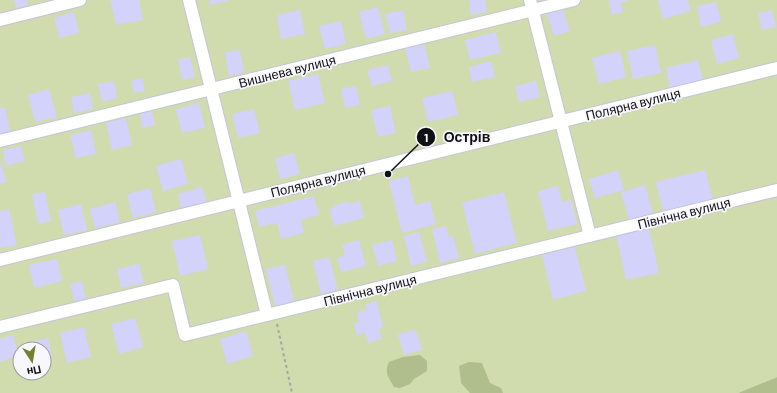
<svg xmlns="http://www.w3.org/2000/svg" width="777" height="393" font-family="Barlow,sans-serif">
<style>
.green{fill:#d0dcad;fill-rule:evenodd}
.water{fill:#b0bd8c}
.building{fill:#d2d2fa}
.lines{fill:none;stroke-linecap:round;stroke-linejoin:round}
.street-casing{stroke:#c4c4d9;stroke-width:14}
.path{stroke:#a4a4a9;stroke-width:2;stroke-dasharray:3 3;stroke-linecap:butt}
.street{stroke:#fff;stroke-width:12}
.labels{text-anchor:middle;dominant-baseline:central;stroke-width:3.5;stroke-linejoin:round;paint-order:stroke}
.street-label{font-size:13px;fill:#101017;stroke:#f8f8fc}
.leader{fill:none;stroke:#101017;stroke-width:1.5}
.callout-dot{fill:#101017;stroke:#f8f8fc;stroke-width:1.5}
.mark-label{font-size:12px;text-anchor:middle;font-weight:bold;fill:#fff}
.callout-label{font-size:14px;text-anchor:middle;font-weight:bold;fill:#101017;stroke:#f8f8fc;stroke-width:3.5;stroke-linejoin:round;paint-order:stroke}
</style>
<rect width="100%" height="100%" fill="#f8f8fc"/>
<path class="green" d="M0,0H777V377L738,393H0ZM20,349H44V373H20Z"/>
<path class="water" d="M420,355L427,361V371L414,379L410,384L400,388L394,387C388,377 384,372 389,362L403,357Z
M469,362L482,363L490,383L501,388L503,393H470L461,383L459,366Z
M777,377V393H738Z"/>
<path class="building" d="M14,0H27L28,5L16,8Z
M110,0H139L143,20L116,25Z
M209,0H228V1L210,5Z
M469,0H485L487,12L471,15Z
M609,0H628V1L621,2L623,12L612,15Z
M658,0H688L691,11L663,19Z
M716,2L721,22L701,27L697,6Z
M562,6L570,31L554,36L546,12Z
M378,7L385,34L366,39L359,12Z
M300,10L305,34L281,39L277,15Z
M403,10L407,30L390,33L385,14Z
M772,10L776,27L762,30L758,13Z
M74,12L79,33L59,38L54,18Z
M341,21L346,44L325,49L319,26Z
M496,32L501,53L470,60L465,40Z
M733,34L739,58L717,64L711,40Z
M424,44L430,68L411,72L405,49Z
M655,45L661,73L633,79L627,51Z
M240,50L244,73L229,76L225,52Z
M620,51L626,77L599,84L592,58Z
M190,57L195,77L182,80L178,60Z
M698,60L703,80L670,88L666,68Z
M491,61L495,77L472,82L469,67Z
M388,65L392,81L372,86L367,70Z
M318,74L325,103L295,110L288,81Z
M142,78L145,91L134,93L132,80Z
M114,81L117,98L102,102L98,84Z
M536,81L540,97L519,102L515,86Z
M356,86L360,105L345,108L341,89Z
M49,89L57,117L35,122L28,95Z
M452,91L458,115L428,122L422,98Z
M90,93L93,109L74,113L71,97Z
M199,103L205,128L182,133L176,109Z
M390,106L396,133L378,137L371,110Z
M5,107L10,132L0,134V108Z
M254,109L260,133L238,138L232,114Z
M152,111L155,125L142,128L140,114Z
M126,118L132,145L112,150L106,123Z
M91,130L96,154L76,158L70,135Z
M21,146L25,161L6,166L3,150Z
M294,153L300,174L280,179L275,158Z
M181,159L188,184L163,191L156,166Z
M0,160L6,182L0,184Z
M618,170L624,190L595,198L589,179Z
M705,170L713,200L663,212L656,182Z
M408,176L415,205L430,201L436,224L402,233L389,181Z
M645,185L653,213L629,220L621,192Z
M558,186L562,202L571,200L577,224L548,231L538,191Z
M202,187L207,203L182,210L178,194Z
M150,188L156,212L133,218L127,194Z
M45,192L51,221L38,224L32,194Z
M504,192L517,243L475,254L462,203Z
M314,196L319,215L301,220L304,233L281,239L277,223L259,227L255,211Z
M349,201V204L360,201L364,218L334,226L329,209L335,207V205Z
M115,202L120,222L95,228L90,209Z
M81,204L87,230L64,235L58,210Z
M9,209L17,245L0,248V211Z
M446,226L449,237L453,236L459,258L440,263L432,229Z
M649,228L659,273L626,280L616,235Z
M419,232L427,262L411,266L404,236Z
M200,235L208,269L180,276L172,241Z
M359,240L366,266L341,272L337,258L345,255L342,245Z
M392,240L397,261L378,266L372,245Z
M575,247L586,291L553,300L542,255Z
M329,257L338,290L321,294L313,261Z
M57,259L62,281L34,288L29,265Z
M139,264L144,283L121,288L117,269Z
M285,265L294,301L275,306L266,269Z
M82,281L86,300L75,303L70,284Z
M377,301L383,328L379,329L382,339L368,343L365,333L357,335L354,323L359,322L357,312L367,309L365,304Z
M135,318L143,347L119,354L111,324Z
M84,327L91,357L67,363L60,333Z
M416,330L422,350L404,355L398,334Z
M246,331L253,356L227,364L220,339Z
M13,335L19,356L0,362V339Z
M48,338L52,357L44,359V349H28L27,343Z"/>
<g class="lines">
<g class="street-casing">
<path id="street" d="M189,0L267,315
M530,0L590,236
M0,20L80,0
M0,141L574,0
M0,260L777,68
M0,327L173,285L185,335L777,190"/>
</g>
<path class="path" d="M277,324L292,393"/>
<use href="#street" class="street"/>
</g>
<g class="labels">
<g class="street-label">
<text transform="translate(287 71) rotate(-14)">Вишнева вулиця</text>
<text transform="translate(633 104) rotate(-14)">Полярна вулиця</text>
<text transform="translate(318 181) rotate(-14)">Полярна вулиця</text>
<text transform="translate(684 213) rotate(-14)">Північна вулиця</text>
<text transform="translate(370 290) rotate(-14)">Північна вулиця</text>
</g>
</g>
<path class="leader" d="M388 174L426 137"/>
<g class="callout-dot">
<circle cx="388" cy="174" r="4"/>
<circle cx="426" cy="137" r="10"/>
</g>
<g class="mark-label">
<text x="426" y="142">1</text>
</g>
<g class="callout-label">
<text x="467" y="142">Острів</text>
</g>
<g transform="translate(32 361) rotate(168)"><circle r="19" fill="#f8f8fc" stroke="#9b9ba0"/>
<path d="M0-3L7 15L0 10L-7 15Z" fill="#718230"/>
<text y="-6" font-size="11" font-weight="bold" text-anchor="middle" fill="#101017">Пн</text>
</g>
</svg>
